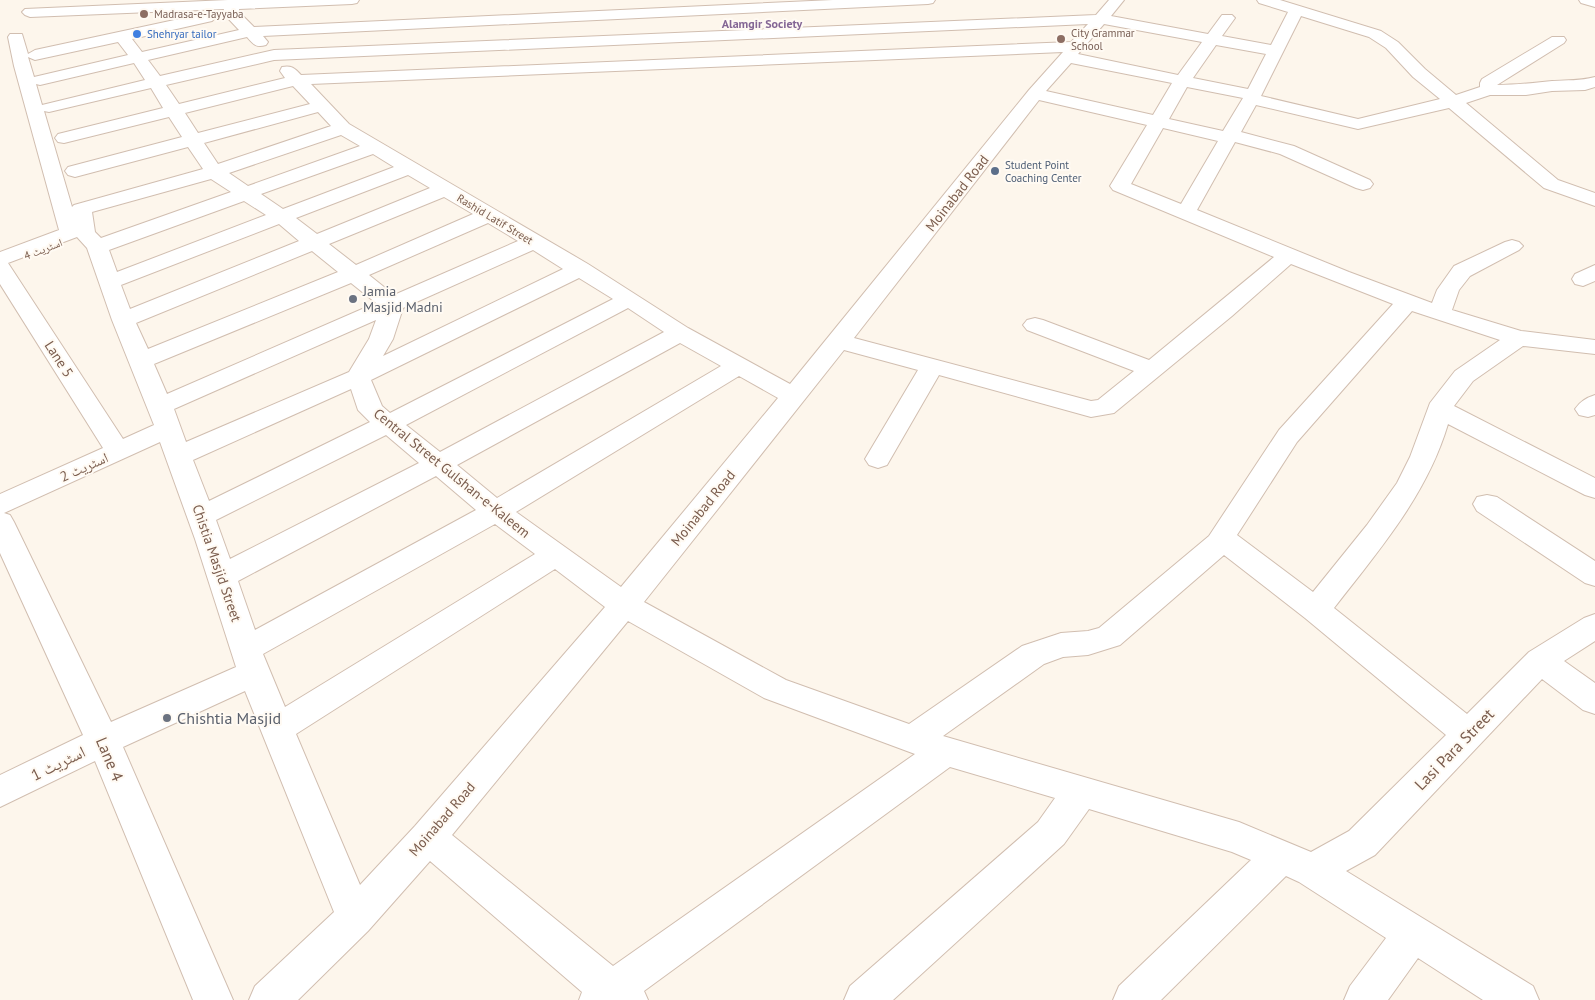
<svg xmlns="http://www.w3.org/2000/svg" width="1595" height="1000" font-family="'PT Sans','Noto Naskh Arabic',sans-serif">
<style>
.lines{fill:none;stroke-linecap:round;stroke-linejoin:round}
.minor-casing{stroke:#d1beb0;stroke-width:2}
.minor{fill:#fff;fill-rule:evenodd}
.education-dot{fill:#8d6e63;stroke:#fffaf3;stroke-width:2}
.shop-dot{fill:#3f7fe0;stroke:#fffaf3;stroke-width:2}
.service-dot{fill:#5c6f8a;stroke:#fffaf3;stroke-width:2}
.worship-dot{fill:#6b7280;stroke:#fffaf3;stroke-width:2}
.labels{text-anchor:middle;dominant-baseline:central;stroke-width:4;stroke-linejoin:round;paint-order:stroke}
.far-education-label{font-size:11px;fill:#785e54;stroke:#fffaf3;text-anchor:start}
.far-shop-label{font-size:11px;fill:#366cbe;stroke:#fffaf3;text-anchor:start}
.far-service-label{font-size:11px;fill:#4e5e75;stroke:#fffaf3;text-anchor:start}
.far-street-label{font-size:11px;fill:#7a5c4d;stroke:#fffaf3}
.far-neighbourhood-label{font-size:12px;font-weight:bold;fill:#846695;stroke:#fffaf3}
.street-label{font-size:14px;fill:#7a5c4d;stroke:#fffaf3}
.worship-label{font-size:14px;fill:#5b616d;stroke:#fffaf3;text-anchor:start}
.near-worship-label{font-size:16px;fill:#5b616d;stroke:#fffaf3;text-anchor:start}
.near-street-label{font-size:16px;fill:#7a5c4d;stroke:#fffaf3}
</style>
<rect width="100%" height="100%" fill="#fdf6ec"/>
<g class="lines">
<g class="minor-casing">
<path id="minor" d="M228,0H359L357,3L352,4L239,9V12L254,27L833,0H935L933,3L928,4L263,36L268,42L266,45C256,48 253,44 247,37L148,60L160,76L274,50L1096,15L1109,0H1124L1111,16L1208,34L1222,15H1232L1235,18L1222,36L1271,45L1288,12L1259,3L1257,0H1280L1381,31L1398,42L1425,69L1456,95L1480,87V83L1482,79L1552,37H1564L1566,40L1564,43L1497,85C1516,85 1533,83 1552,81C1567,80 1580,81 1595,77V87L1585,90L1552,91L1526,95H1490L1466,103L1558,180L1595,193V206L1544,188L1449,108L1358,129L1256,105L1241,132L1294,146L1370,180L1373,184L1370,188L1363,190L1356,188L1280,154L1235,142L1197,210L1349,272L1432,303L1437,290L1454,266L1505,242L1512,240L1519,242L1523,246L1519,250L1470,276L1459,290L1452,310L1521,331L1595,340V354L1523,346L1473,381L1454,406L1595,478V498L1585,495L1448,424C1427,495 1379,550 1334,608L1467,714L1529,652L1584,618L1595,614V641L1564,661L1595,683V714L1583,710L1542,679L1375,855L1346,871L1533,986L1539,1000H1483L1418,958L1388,1000H1344L1350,986L1386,938L1299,882L1286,876L1161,1000H1113L1119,986L1251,860L1232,852L1089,809L1064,844L893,1000H844L850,986L1038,822L1055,798L950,767L644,991L648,1000H579L582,992L430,861L368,931L298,1000H249L255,986L334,912L245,691L123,747L233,1000H193L95,761L0,807V775L83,735L0,553V494L103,448L0,284V252L59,230L14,66L8,37L10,34H22L28,54L35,50L207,13L212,15L215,18L212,21L132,39L142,52L239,30L223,13L224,9L30,17L25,15L22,12L25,9ZM1301,16L1369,37L1386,48L1413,77L1440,99L1358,119L1261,96ZM1088,24L1071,42L301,75C295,68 291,65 282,67L280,71L285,78L179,104L166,85L274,60ZM1104,24L1202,42L1178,75L1078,54ZM118,42L128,55L34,77L28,57L35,60ZM1216,45L1266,54L1248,89L1193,78ZM1063,52L1029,90L790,384L688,328L588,264L349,124L311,84ZM134,63L145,80L42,105L36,84L40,85ZM1071,63L1172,83L1153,115L1046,91ZM293,86L310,104L198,133L185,113ZM1187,87L1243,98L1223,131L1169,119ZM151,88L163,108L58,134L55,138L58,142L64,143L169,117L182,137L68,167L65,171L68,175L75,177L188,147L203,169L74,205L72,207L44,111L49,112ZM1039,100L1147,125L1110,186L1113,190L1274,257L1149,360L1043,320L1035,318L1027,320L1023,325L1027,330L1134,371L1098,400L1091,401L854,338ZM318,112L331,126L218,164L204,143ZM1163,128L1218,141L1181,204L1131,184ZM341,135L360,146L248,186L229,173ZM373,154L394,167L283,209L261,194ZM408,175L430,188L317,234L296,218ZM211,179L231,192L101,238L95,232L92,212ZM444,197L473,214L356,265L329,244ZM244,201L266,215L117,272L109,250ZM488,223L518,241L394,295L369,275ZM279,224L299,241L130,309L121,285ZM77,237L87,248L112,320L154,425L123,439L8,263ZM533,250L563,269L383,356L393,339L403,308ZM312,251L338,272L148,349L136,323ZM1291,264L1393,304L1279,430L1209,536L1099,628L1088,631L1061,633L1022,646L909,724L786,680L644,602L844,350L918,370L865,459L869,465L878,468L887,465L939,375L1091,417L1114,413L1232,316ZM579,278L613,299L390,413L382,406L371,380ZM351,283L376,303L167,394L154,364ZM628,308L664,332L440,452L406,425ZM1412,311L1500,340L1455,371L1430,403L1410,457L1397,483L1367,525L1313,592L1237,535L1297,442ZM376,320L369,339L349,372L186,442L174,409ZM680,343L721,366L497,498L457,465ZM739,376L778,398L621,587L516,512ZM351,389L358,410L370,422L209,501L193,460ZM386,435L419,463L230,559L216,520ZM160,442L195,539L236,667L111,722L14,522L10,515L4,513ZM436,476L476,510L255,630L238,581ZM495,524L535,554L285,707L263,654ZM1224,555L1305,618L1446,735L1349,831L1311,852L1239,822L943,736L1044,664L1063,657L1088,655L1120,645ZM555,569L605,607L415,826L360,885L296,734ZM628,621L764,698L915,754L613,966L452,835Z
M1579,0H1595V7L1581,3Z
M1595,265V281L1583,286L1575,284L1572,279L1575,274Z
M1595,395V415L1588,417L1579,415L1575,409C1581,401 1586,398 1595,395Z
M1487,495L1497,497L1595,561V586L1585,583L1477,511L1473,504L1477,497Z"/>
</g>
<use href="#minor" class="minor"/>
</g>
<g class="education-dot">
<circle cx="144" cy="14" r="5"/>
<circle cx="1061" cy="39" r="5"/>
</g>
<circle class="shop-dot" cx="137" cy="34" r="5"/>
<circle class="service-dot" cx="995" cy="171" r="5"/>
<g class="worship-dot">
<circle cx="353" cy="299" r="5"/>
<circle cx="167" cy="718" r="5"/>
</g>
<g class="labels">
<g class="far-education-label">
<text x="154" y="14">Madrasa-e-Tayyaba</text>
<text x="1071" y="33">City Grammar<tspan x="1071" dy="13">School</tspan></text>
</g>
<g class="far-shop-label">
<text x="147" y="34">Shehryar tailor</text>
</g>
<g class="far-service-label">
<text x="1005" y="165">Student Point<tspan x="1005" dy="13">Coaching Center</tspan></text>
</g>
<g class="far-street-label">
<text transform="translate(495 219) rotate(31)">Rashid Latif Street</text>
<text transform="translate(43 249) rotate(-21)">اسٹریٹ 4</text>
</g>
<g class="far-neighbourhood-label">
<text x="762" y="23">Alamgir Society</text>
</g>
<g class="street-label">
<text transform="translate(957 193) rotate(-52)">Moinabad Road</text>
<text transform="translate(59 359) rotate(57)">Lane 5</text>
<text transform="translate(84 467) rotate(-24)">اسٹریٹ 2</text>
<text transform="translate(452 473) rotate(39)">Central Street Gulshan-e-Kaleem</text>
<text transform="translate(703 508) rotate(-51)">Moinabad Road</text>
<text transform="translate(217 563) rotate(71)">Chistia Masjid Street</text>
<text transform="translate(442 819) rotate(-49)">Moinabad Road</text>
</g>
<g class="worship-label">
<text x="363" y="291">Jamia<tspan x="363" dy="16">Masjid Madni</tspan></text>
</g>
<g class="near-worship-label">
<text x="177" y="718">Chishtia Masjid</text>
</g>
<g class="near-street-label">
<text transform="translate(1454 749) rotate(-46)">Lasi Para Street</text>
<text transform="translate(110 759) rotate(67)">Lane 4</text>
<text transform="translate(58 763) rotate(-26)">اسٹریٹ 1</text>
</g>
</g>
</svg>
